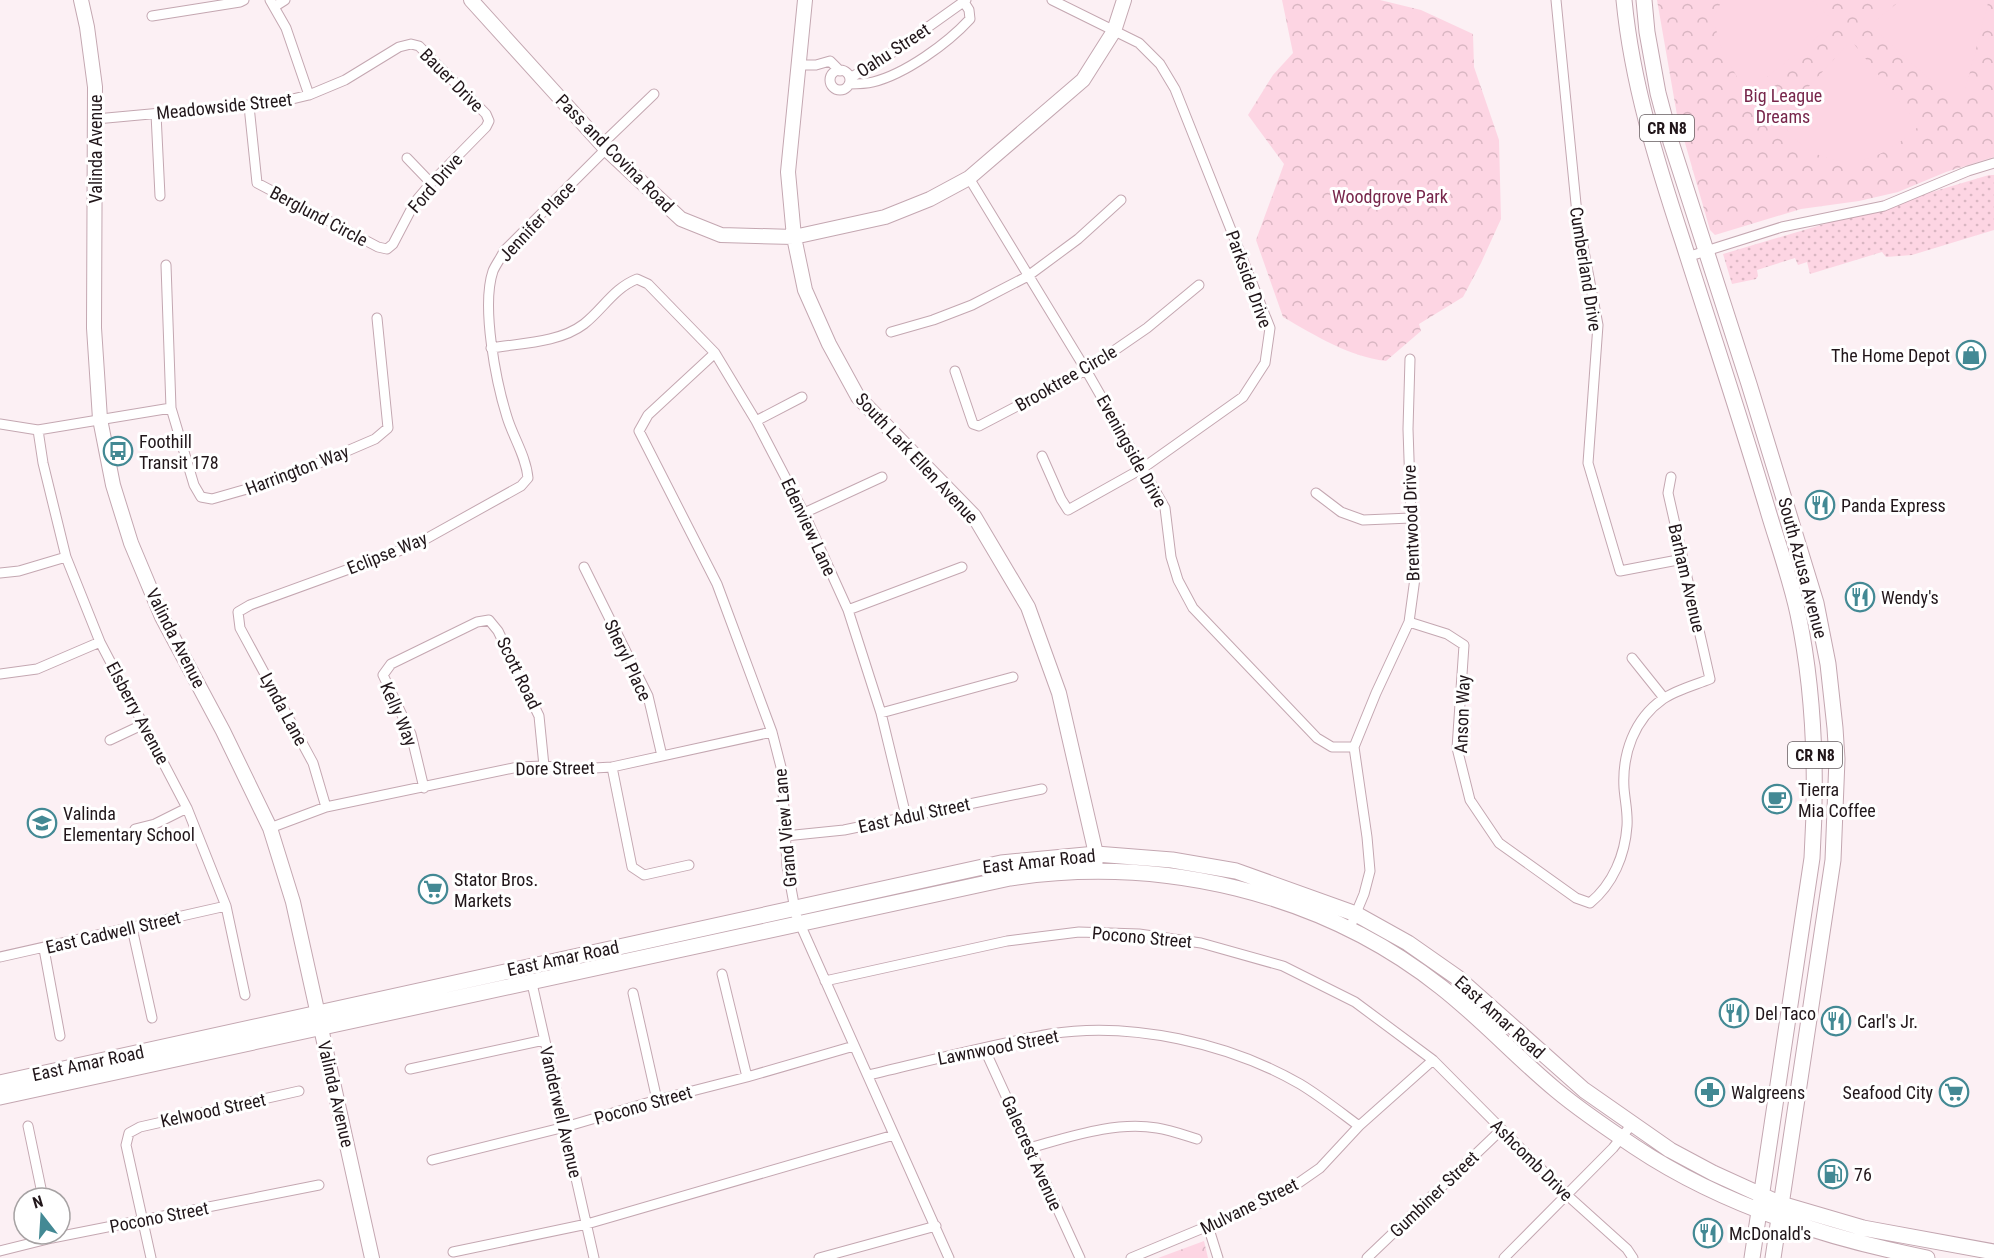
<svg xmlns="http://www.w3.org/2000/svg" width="1994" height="1258" font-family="'Roboto Condensed',sans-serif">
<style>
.grass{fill:url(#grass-dots)}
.forest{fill:url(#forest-crowns)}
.pitch{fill:#fdd5e3}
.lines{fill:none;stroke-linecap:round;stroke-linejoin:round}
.street-casing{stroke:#c4a7b1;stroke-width:11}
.secondary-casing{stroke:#c4a7b1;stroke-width:16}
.primary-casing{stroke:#c4a7b1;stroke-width:17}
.street{stroke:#fff;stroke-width:9}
.secondary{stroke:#fff;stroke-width:14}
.primary{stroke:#fff;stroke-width:15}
.labels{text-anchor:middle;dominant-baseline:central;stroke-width:6;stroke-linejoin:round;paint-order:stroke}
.shield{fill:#fff;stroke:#645c5f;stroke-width:1.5}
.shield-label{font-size:16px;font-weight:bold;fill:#21161a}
.street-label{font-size:18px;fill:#21161a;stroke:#fff}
.park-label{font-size:18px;fill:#77264b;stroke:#fff}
.poi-label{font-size:18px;fill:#21161a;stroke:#fff;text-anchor:start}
</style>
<defs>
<pattern id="grass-dots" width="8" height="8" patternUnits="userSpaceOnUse" patternTransform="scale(1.5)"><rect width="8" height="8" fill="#fdd5e3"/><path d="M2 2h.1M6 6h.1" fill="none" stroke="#d9b6c2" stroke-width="1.8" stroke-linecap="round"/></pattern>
<pattern id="forest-crowns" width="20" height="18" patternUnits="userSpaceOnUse" patternTransform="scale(1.5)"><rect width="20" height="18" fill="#fdd5e3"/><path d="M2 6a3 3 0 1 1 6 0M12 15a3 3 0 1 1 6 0" fill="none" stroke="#d9b6c2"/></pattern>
</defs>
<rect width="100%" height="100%" fill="#fcf0f4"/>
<path class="grass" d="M1989,175H1994V230L1912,255L1886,257L1882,252L1810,274L1807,262L1798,265L1795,258L1757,270L1758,276L1756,279L1732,284L1723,254Z"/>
<path class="forest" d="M1282,0H1380L1421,10L1473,34L1474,67L1499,140L1501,219L1481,263L1463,297L1419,324L1421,331L1386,361C1348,356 1316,336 1283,317L1256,240L1284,164L1248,115L1273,75L1293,53Z
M1657,0H1994V157L1946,172L1898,192L1859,201L1801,209L1715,235L1710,230L1677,115Z
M1204,1241L1208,1258H1158Z"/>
<path class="pitch" d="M1722,0H1811L1830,17V27L1752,89H1747L1742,86L1722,50L1713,19Z
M1901,0H1987L1988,3L1965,91L1961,95L1949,97L1874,29V22Z
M1848,44H1854L1919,126C1884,159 1844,177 1801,144C1792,137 1785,128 1778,120Z"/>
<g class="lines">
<g class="street-casing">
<path id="street" d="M270,0L286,28L309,95
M1556,0L1577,214L1598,325L1588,463L1620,571L1683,559
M274,7L285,0
M152,16L240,2L244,0
M798,65H816L830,61L840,71
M830 80a10 10 0 1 1 20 0a10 10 0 1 1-20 0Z
M850,78L886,57L966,0
M849,84C857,84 865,84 873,82C905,74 947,44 970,19L969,10L964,2
M156,114L160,196
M96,119L280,102L309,95L345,80L399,47L411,44L419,46L486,114L489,121L486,127L431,183L415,202L393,244L387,249L378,247L257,183L249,106
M602,144L654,94
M407,158L431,183
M969,178L1086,370L1165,508L1171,557L1178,580L1193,608L1317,738L1332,747H1354
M1687,257L1782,227L1884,206L1968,171L1994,163
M166,265L171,408L194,485L201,497L212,499L282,479L375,439L388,428L377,318
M891,332L933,320L972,305L1028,276L1078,239L1121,200
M491,348C521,343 559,343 584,324C603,309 614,288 637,279L648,284L715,353L756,421L804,513L848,610L881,713L906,816
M715,353L648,415L639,431L717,584L772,732L782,771L787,866L796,915L949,1258
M955,371L973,424L979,426L1086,370L1147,328L1199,285
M756,421L802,397
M0,424L38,430L171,408
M38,430L43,463L66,557L100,642L187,808L226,906L245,995
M1042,456L1061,499L1068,510L1143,468L1243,397L1265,363L1270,328L1175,89L1160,64L1139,43L1052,0
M1316,493L1341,512L1363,520L1411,518
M804,513L882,477
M584,567L648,696L662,756
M0,573L19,571L66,557
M848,610L962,567
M1409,622L1447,634L1464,645L1457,748L1470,800L1499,843L1576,898L1590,903C1613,884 1625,855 1627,826C1628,813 1625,801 1624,788C1622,754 1634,719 1663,699C1676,690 1695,685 1710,679L1668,493L1671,477
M1632,658L1664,698
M0,674L37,669L100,642
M881,713L1013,677
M110,740L144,724
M612,767L632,867L644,875L689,865
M424,788L411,734L383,675L391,664L477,622L489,620L498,631L539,716L544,766
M326,807L313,763L240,628L238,612L250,605L415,545L521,486L528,478C526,456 513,437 507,417C496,382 481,306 493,271C496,264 501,258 504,251L606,149
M270,828L326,807L518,767L544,766L577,769L612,767L772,732
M135,829L155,824L187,808
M785,836L844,830L1042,789
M132,928L152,1018
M1349,930L1364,894L1370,871L1367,837L1354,747L1376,693L1409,622L1415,578L1411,518L1408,429L1410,359
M44,949L60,1036
M0,957L226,906
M722,974L747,1077
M531,979L594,1258
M825,981L1007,941L1079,932L1139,934L1201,943L1283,966L1355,1002L1433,1060L1567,1195L1627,1249L1633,1258
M633,993L657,1100
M984,1048L1080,1258
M410,1069L544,1040
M868,1075C928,1061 989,1045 1050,1034C1130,1021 1229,1043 1300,1084C1320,1096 1340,1112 1359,1126
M28,1126L43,1198
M1029,1148C1070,1137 1114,1121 1157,1128C1170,1130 1184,1135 1197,1139
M432,1160L565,1127L657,1100L747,1077L854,1046
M1208,1226L1218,1258
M0,1251L52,1238L319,1185
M453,1252L587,1224L894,1135
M151,1258L126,1145L129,1133L140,1127L299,1091
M819,1258L936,1226
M1131,1258L1208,1226L1287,1191L1320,1168L1359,1126L1433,1060
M1367,1258L1501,1130
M1504,1258L1613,1148L1632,1124"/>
</g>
<g class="secondary-casing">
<path id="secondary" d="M81,0L87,27L95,87L94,328L97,373L100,419L113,485L131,543L162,617L223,731L270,828L293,902L372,1258
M471,0L606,149L681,219L721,235L794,237L885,217L930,199L969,178L1083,80L1114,31L1124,0
M805,0L788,172L794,237L805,290L829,344L858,397L974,516L1028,607L1059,693L1096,854L1095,871"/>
</g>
<g class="primary-casing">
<path id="primary" d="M1624,0C1632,83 1657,163 1683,242C1712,333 1742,423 1769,514C1779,547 1791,581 1798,614C1815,695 1817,776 1812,858L1752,1258
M1644,0L1647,32L1658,93L1671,142L1749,384L1816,603L1828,664L1835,728L1837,759L1833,860L1773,1258
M0,1083L1001,863L1096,854L1172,860L1236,871L1356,914L1408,943L1458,978L1584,1090L1670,1150L1713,1173L1781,1204L1863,1228L1994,1252
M0,1097L1010,878C1160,855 1321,892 1441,987C1482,1019 1516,1057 1556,1090C1581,1111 1608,1129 1635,1147C1722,1205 1825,1238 1927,1258"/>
</g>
<use href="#street" class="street"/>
<use href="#secondary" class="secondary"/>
<use href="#primary" class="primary"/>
</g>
<defs>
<g id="shop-ring" transform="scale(1.5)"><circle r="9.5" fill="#fff" stroke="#438994" stroke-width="1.5"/><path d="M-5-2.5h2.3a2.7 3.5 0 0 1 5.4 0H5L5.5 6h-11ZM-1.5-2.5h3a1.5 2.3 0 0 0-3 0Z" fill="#438994"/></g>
<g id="bus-ring" transform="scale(1.5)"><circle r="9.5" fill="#fff" stroke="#438994" stroke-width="1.5"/><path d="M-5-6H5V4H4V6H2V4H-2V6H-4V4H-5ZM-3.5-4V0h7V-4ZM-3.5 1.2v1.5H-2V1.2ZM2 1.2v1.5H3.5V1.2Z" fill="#438994"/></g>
<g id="restaurant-ring" transform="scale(1.5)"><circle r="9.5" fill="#fff" stroke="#438994" stroke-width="1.5"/><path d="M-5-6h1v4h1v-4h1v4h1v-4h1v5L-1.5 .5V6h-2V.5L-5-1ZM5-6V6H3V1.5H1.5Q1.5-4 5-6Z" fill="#438994"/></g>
<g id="cafe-ring" transform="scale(1.5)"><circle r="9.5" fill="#fff" stroke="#438994" stroke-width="1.5"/><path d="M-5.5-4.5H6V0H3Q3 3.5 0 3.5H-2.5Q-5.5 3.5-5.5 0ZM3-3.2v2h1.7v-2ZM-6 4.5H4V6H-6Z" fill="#438994"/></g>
<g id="school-ring" transform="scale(1.5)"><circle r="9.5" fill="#fff" stroke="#438994" stroke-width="1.5"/><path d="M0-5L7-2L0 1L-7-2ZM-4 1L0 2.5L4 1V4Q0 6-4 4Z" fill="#438994"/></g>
<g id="supermarket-ring" transform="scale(1.5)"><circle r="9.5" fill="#fff" stroke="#438994" stroke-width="1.5"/><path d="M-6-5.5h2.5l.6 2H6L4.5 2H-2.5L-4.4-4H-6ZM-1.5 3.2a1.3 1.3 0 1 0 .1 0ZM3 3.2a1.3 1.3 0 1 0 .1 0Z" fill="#438994"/></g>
<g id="pharmacy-ring" transform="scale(1.5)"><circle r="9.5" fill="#fff" stroke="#438994" stroke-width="1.5"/><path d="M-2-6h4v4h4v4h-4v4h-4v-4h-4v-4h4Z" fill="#438994"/></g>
<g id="fuel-ring" transform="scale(1.5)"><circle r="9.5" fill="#fff" stroke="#438994" stroke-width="1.5"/><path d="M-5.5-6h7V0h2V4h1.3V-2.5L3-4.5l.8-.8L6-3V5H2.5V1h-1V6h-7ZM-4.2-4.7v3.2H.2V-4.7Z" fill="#438994"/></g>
</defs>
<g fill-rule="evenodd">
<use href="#shop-ring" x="1971" y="355"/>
<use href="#bus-ring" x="118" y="451"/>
<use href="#restaurant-ring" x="1820" y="505"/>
<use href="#restaurant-ring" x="1860" y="597"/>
<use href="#cafe-ring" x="1777" y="799"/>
<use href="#school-ring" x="42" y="823"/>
<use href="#supermarket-ring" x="433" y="889"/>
<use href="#restaurant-ring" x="1734" y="1013"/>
<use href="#restaurant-ring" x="1836" y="1021"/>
<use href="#pharmacy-ring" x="1710" y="1092"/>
<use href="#supermarket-ring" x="1954" y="1092"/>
<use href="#fuel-ring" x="1833" y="1174"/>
<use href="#restaurant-ring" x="1708" y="1233"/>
</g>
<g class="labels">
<g class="shield">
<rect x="1640" y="115" width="54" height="26" rx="4.5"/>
<rect x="1788" y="742" width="54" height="26" rx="4.5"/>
</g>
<g class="shield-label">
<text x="1667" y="128">CR N8</text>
<text x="1815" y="755">CR N8</text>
</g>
<g class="street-label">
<text transform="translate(893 50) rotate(-33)">Oahu Street</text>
<text transform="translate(452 80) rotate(45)">Bauer Drive</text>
<text transform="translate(224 106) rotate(-6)">Meadowside Street</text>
<text transform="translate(95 149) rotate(-90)">Valinda Avenue</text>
<text transform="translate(615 153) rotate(45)">Pass and Covina Road</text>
<text transform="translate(435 183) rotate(-49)">Ford Drive</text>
<text transform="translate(319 216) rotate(28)">Berglund Circle</text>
<text transform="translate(537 221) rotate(-47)">Jennifer Place</text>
<text transform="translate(1586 269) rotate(81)">Cumberland Drive</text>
<text transform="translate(1249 279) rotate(70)">Parkside Drive</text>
<text transform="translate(1066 378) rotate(-30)">Brooktree Circle</text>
<text transform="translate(1132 451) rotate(61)">Eveningside Drive</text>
<text transform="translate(917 458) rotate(47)">South Lark Ellen Avenue</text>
<text transform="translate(297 470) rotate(-21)">Harrington Way</text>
<text transform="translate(1411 523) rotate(-92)">Brentwood Drive</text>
<text transform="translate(809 527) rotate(65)">Edenview Lane</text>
<text transform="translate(387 553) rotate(-22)">Eclipse Way</text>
<text transform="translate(1803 568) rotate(75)">South Azusa Avenue</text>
<text transform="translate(1687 578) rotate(77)">Barham Avenue</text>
<text transform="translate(176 638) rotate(63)">Valinda Avenue</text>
<text transform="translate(628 660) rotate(65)">Sheryl Place</text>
<text transform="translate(519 673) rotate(64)">Scott Road</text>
<text transform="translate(284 709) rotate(62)">Lynda Lane</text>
<text transform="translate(138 713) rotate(62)">Elsberry Avenue</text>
<text transform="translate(399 714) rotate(67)">Kelly Way</text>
<text transform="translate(1462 714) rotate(-88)">Anson Way</text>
<text transform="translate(555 768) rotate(-1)">Dore Street</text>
<text transform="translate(914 815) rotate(-12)">East Adul Street</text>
<text transform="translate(785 828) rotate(-95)">Grand View Lane</text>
<text transform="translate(1039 861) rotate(-6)">East Amar Road</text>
<text transform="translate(113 932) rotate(-13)">East Cadwell Street</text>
<text transform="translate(1142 937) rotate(5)">Pocono Street</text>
<text transform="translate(563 958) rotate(-12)">East Amar Road</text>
<text transform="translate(1500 1017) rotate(42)">East Amar Road</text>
<text transform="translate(998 1047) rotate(-11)">Lawnwood Street</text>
<text transform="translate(88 1063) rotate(-12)">East Amar Road</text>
<text transform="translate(336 1094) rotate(77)">Valinda Avenue</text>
<text transform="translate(643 1105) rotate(-16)">Pocono Street</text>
<text transform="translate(213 1110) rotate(-12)">Kelwood Street</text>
<text transform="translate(561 1112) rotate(77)">Vanderwell Avenue</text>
<text transform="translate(1032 1153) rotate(66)">Galecrest Avenue</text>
<text transform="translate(1532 1160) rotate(45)">Ashcomb Drive</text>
<text transform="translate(1434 1194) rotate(-44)">Gumbiner Street</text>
<text transform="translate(1249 1206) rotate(-26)">Mulvane Street</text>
<text transform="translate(159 1217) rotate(-11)">Pocono Street</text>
</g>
<g class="park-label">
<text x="1783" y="95">Big League<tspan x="1783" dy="21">Dreams</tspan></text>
<text x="1390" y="196">Woodgrove Park</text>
</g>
<g class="poi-label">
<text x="1950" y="355" text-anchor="end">The Home Depot</text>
<text x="139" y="441">Foothill<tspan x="139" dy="21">Transit 178</tspan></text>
<text x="1841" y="505">Panda Express</text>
<text x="1881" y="597">Wendy's</text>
<text x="1798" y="789">Tierra<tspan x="1798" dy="21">Mia Coffee</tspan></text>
<text x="63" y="813">Valinda<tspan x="63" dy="21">Elementary School</tspan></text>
<text x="454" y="879">Stator Bros.<tspan x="454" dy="21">Markets</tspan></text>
<text x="1755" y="1013">Del Taco</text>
<text x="1857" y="1021">Carl's Jr.</text>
<text x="1731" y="1092">Walgreens</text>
<text x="1933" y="1092" text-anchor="end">Seafood City</text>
<text x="1854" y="1174">76</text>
<text x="1729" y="1233">McDonald's</text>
</g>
</g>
<g transform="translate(42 1216) rotate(343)"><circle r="28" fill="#ffffff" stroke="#a6a2a3" stroke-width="1.5"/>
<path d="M0-4.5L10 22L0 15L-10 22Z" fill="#438994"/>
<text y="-9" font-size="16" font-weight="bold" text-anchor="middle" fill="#21161a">N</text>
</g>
</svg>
